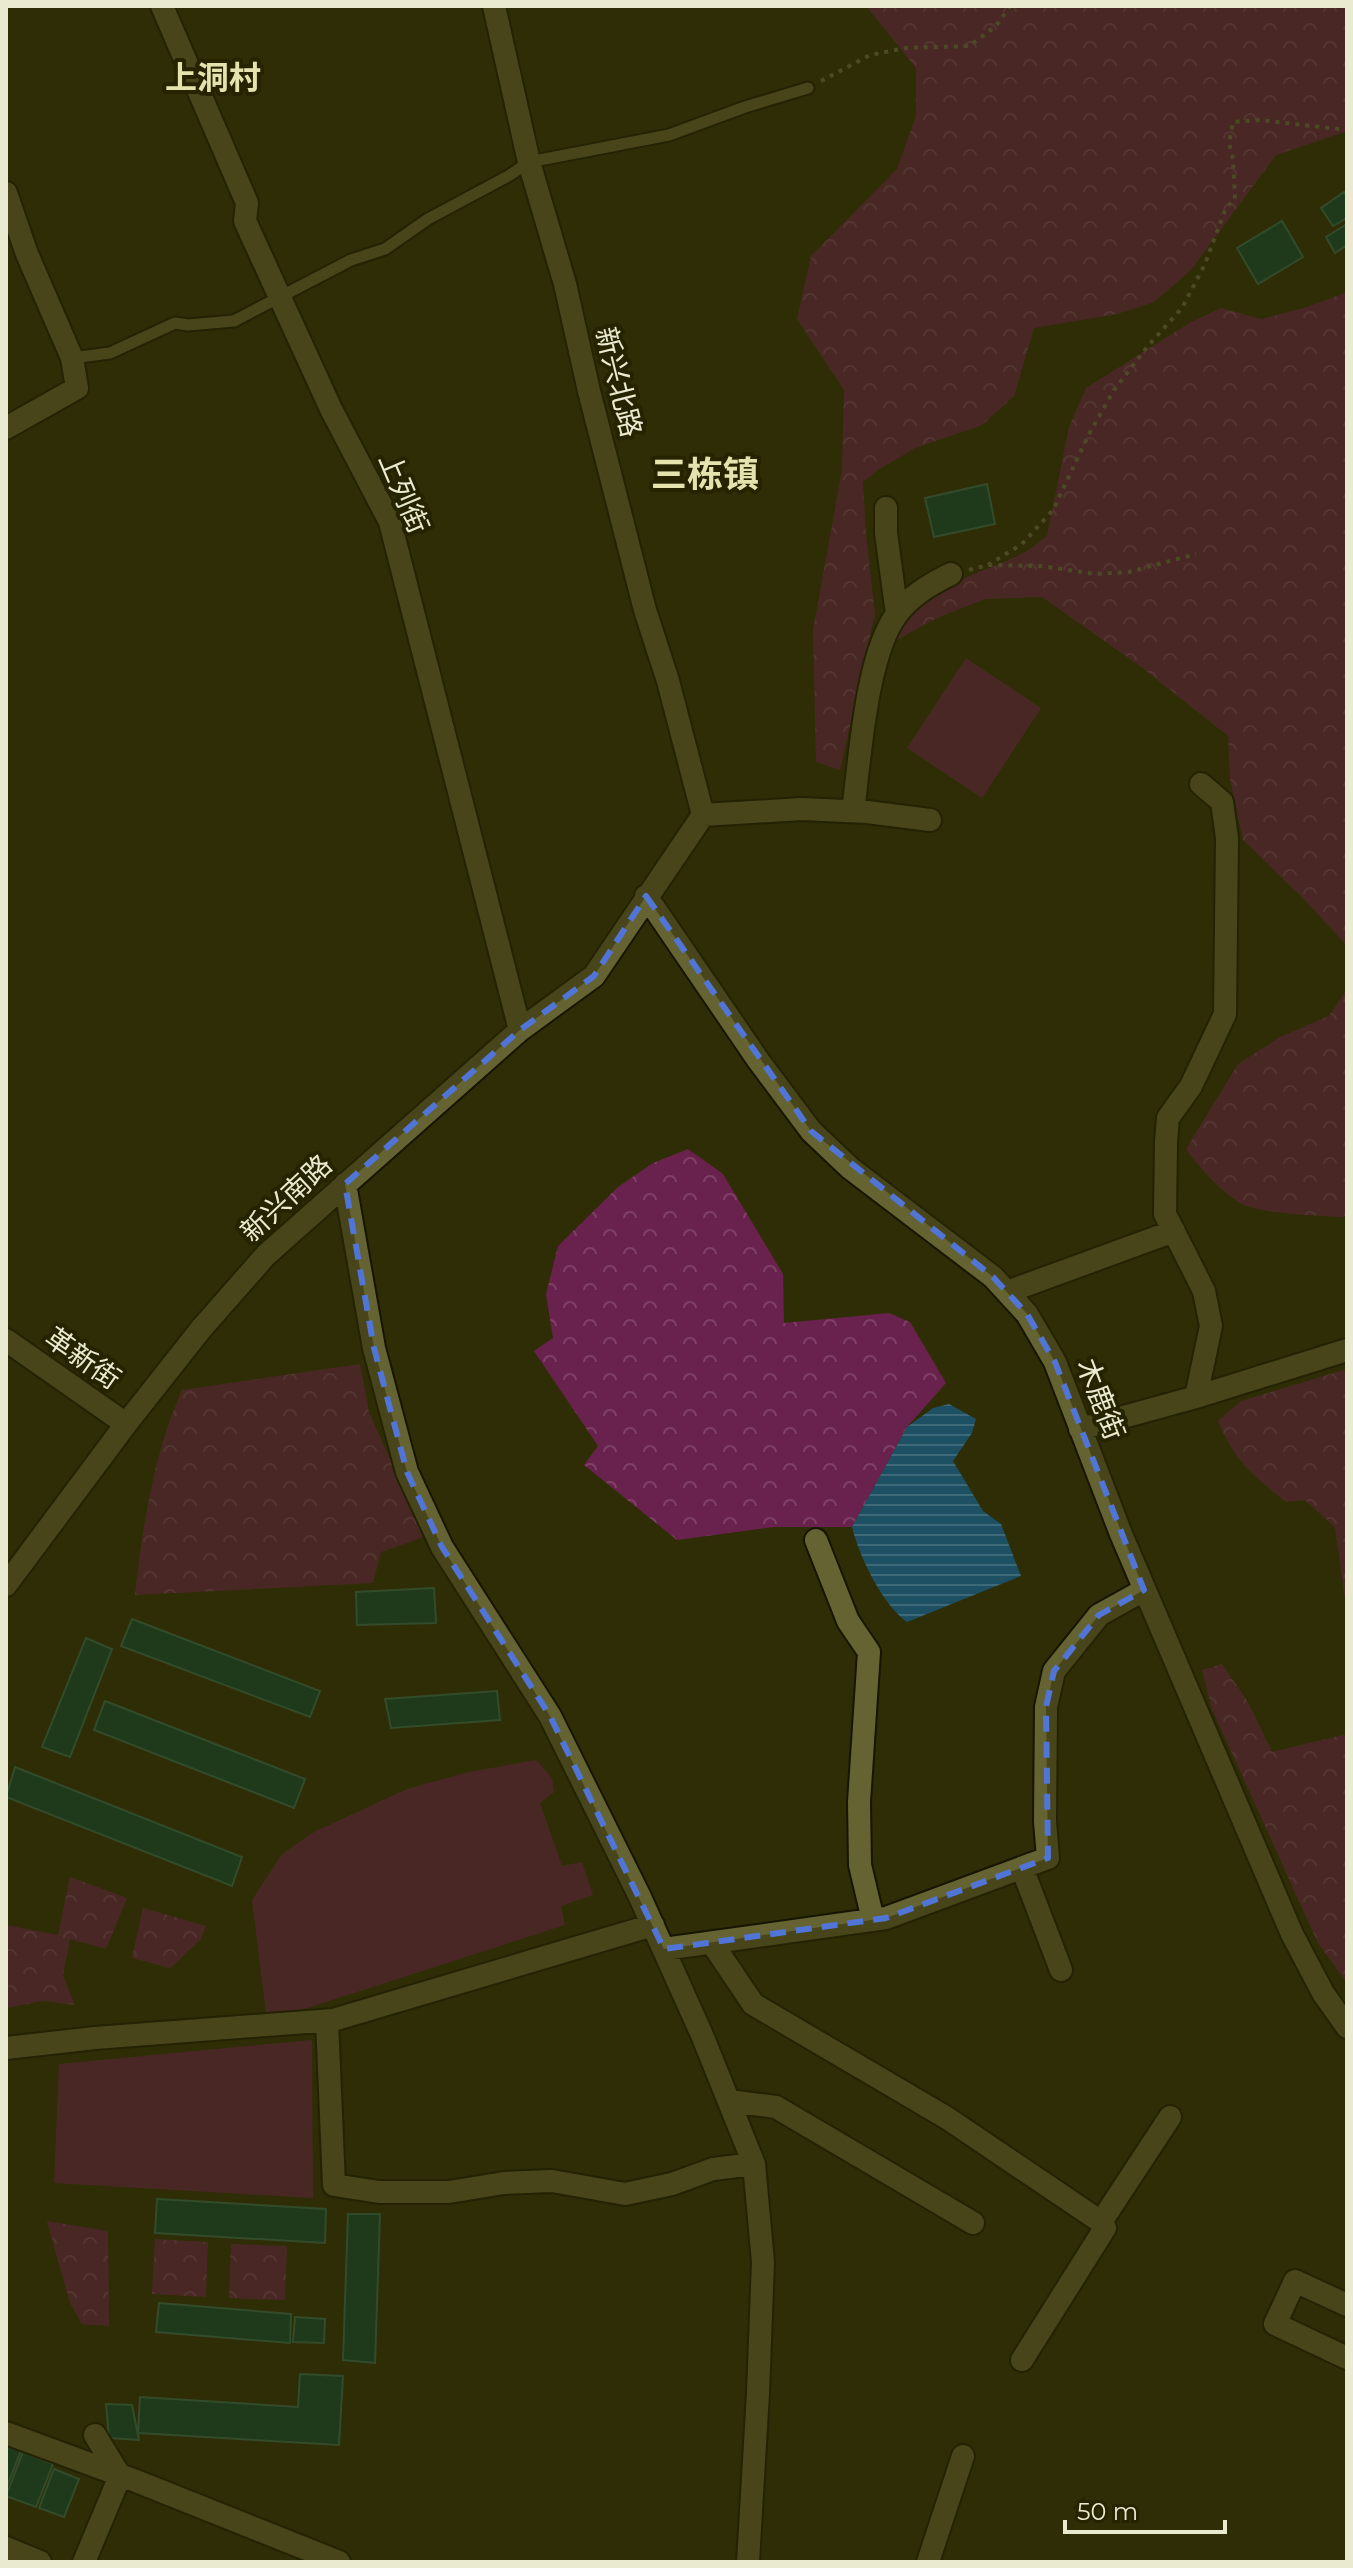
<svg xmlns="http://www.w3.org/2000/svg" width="1353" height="2568" font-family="Montserrat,'Noto Sans SC',sans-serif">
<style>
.forest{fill:url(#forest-crowns)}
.pitch{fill:#69214d}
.water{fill:url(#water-rules)}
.building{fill:#0b4935;stroke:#376f59;stroke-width:2}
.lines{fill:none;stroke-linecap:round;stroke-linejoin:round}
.service-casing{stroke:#161500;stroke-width:15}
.minor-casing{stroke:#161500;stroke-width:26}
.secondary-casing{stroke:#161500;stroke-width:26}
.path{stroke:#6e6d4b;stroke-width:4;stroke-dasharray:4 6;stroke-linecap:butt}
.service{stroke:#656332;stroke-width:11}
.minor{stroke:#656332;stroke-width:22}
.secondary{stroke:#656332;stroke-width:22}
.marked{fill:none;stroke:#5075d6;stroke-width:6;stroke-dasharray:16 10;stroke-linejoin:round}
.labels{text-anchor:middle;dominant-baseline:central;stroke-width:8;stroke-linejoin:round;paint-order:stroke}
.street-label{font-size:28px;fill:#eaead0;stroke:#252300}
.quarter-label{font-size:32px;font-weight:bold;fill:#e4e2ad;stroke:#252300}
.district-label{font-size:36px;font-weight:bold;fill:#e4e2ad;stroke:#252300}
</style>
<defs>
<pattern id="forest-crowns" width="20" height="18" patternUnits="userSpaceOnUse" patternTransform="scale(2)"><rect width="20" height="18" fill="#69214d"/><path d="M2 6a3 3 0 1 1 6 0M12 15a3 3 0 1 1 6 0" fill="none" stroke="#7f4166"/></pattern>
<pattern id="water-rules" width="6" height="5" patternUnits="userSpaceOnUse" patternTransform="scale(2)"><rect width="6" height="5" fill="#1d5063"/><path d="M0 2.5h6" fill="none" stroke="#3e6978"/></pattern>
</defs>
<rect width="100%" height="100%" fill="#2f2d06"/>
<path class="forest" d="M866,6H1347V131L1276,155L1191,270L1154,302L1117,314L1034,328L1014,396L982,425L915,448L878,470L863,482L866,535L875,614L840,770L816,762L813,630L842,470L844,390L797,319L811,256L897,169L916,116V68Z
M1347,292V946L1305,900L1243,840L1230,779L1228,736L1140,666L1042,597L985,599L937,618L895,641C908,588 980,576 1021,554C1030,550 1039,542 1047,536L1069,427L1086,388L1191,322L1221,308L1261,319L1307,307Z
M1347,989V1214L1343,1217C1312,1215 1279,1215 1250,1207C1228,1201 1199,1167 1186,1149L1238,1064L1280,1037L1329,1016Z
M688,1149L723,1174L783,1274L784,1323L889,1313L910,1322L946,1383L907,1427L852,1527H774L677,1540L584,1465L598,1446L534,1351L553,1338L546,1294L558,1246L618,1187L653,1163Z
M360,1364L369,1412L424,1537L381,1552L373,1583L135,1595C143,1525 153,1456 182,1390Z
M1347,1369V1614L1335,1527L1305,1500L1286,1502C1253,1475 1235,1462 1218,1421L1241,1401Z
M1222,1664L1248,1702L1272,1752L1347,1734V1983L1318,1943L1212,1709L1202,1670Z
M70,1877L127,1898L106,1949L70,1939L63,1976L75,2005L43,2001L6,2008V1925L58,1935Z
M143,1908L206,1926L200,1940L170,1968L132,1958Z
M47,2221L108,2231L109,2326L82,2324L70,2303Z
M155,2239L208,2242L206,2297L152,2294Z
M231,2244L287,2246L285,2300L229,2298Z"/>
<path class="pitch" d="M966,658L1041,708L982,798L907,748Z
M536,1760L552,1778L554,1792L540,1803L562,1866L582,1862L593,1895L561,1906L565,1925L295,2012L266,2013L252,1900L282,1854L314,1832L407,1789L469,1772Z
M312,2040L313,2198L54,2183L59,2064Z"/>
<path class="water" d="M949,1404L976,1419L972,1433L953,1461L983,1511L1001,1524L1021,1576L907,1622C882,1604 859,1556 852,1527L907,1427L933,1408Z"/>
<path class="building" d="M1344,192L1347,197V218L1333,226L1321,208Z
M1282,221L1303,257L1258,284L1237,248Z
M1347,224V245L1335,253L1326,237Z
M987,484L995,524L934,537L925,498Z
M434,1588L436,1623L357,1625L356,1592Z
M132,1619L320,1691L310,1717L121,1646Z
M86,1638L112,1649L70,1757L42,1747Z
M497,1691L500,1720L391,1728L385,1699Z
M105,1701L305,1779L294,1808L94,1730Z
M15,1767L242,1857L232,1886L6,1797Z
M157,2199L326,2209L325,2243L155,2233Z
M348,2214H380L375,2363L343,2360Z
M159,2303L291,2314L290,2343L156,2332Z
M295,2317L325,2319L324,2343L293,2342Z
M300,2374L343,2376L339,2445L138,2433L140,2397L298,2407Z
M106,2404L132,2405L139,2440L109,2438Z
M6,2441L22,2448L6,2489Z
M23,2452L53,2464L36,2507L6,2496Z
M54,2469L79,2479L64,2517L39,2508Z"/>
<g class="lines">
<g class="service-casing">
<path id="service" d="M72,358L110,353L175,323L188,325L234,321L351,260L385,249L428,219L510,175L529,162L669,135L745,107L808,88"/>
</g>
<g class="minor-casing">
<path id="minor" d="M162,6L247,203L245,221L331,409L390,522L520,1030
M6,193L27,254L72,358L77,388L6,428
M886,508V533L897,614
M853,811C860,759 866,655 897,614C910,596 932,583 951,574
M703,815L802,809L867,812L930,820
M646,896L758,1060L811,1131L850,1168L993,1277L1027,1314L1055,1362L1121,1534L1292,1934L1323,1993L1347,2027
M345,1184L374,1348L407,1472L442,1547L550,1716L640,1897L702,2035L754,2164L763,2262L758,2393L748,2562
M1007,1292L1174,1231
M6,1340L126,1424
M1196,1397L1347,1350
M1080,1429L1196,1397L1211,1326L1204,1291L1165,1214L1166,1142L1168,1118L1191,1086L1225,1014L1227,838L1222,802L1201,784
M816,1540L848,1621L869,1652L859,1802L860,1865L873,1920
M6,1585L126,1424L201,1329L266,1255L520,1030L594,976L703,815L668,681L645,610L589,391L565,284L529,162L494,6
M1022,1868L1061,1970
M712,1943L753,2004L947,2118L1101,2222L1105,2228L1022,2360
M664,1949L886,1918L1048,1858L1045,1821L1046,1707L1054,1671L1099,1615L1144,1590
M327,2021L334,2185L379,2192H449L504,2183L552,2181L625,2194L672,2184L713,2169L754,2164
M6,2048L95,2038L333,2020L653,1925
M729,2101L776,2107L973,2223
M1101,2222L1170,2117
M1347,2305L1295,2281L1275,2324L1347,2358
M6,2433L136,2481L339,2562
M84,2562L120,2476L95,2435
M928,2562L963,2456"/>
</g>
<g class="secondary-casing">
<path id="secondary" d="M6,2548L40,2562"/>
</g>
<path class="path" d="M821,81L870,55L906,48L969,46L996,26L1010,6
M988,565L1022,544L1053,510L1089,434L1114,390L1147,347L1182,308L1205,264L1226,208L1235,199L1233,159L1229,143L1233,122L1260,120L1347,130
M969,570L988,565L1041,566L1095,574L1129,572L1196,554"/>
<use href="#service" class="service"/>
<use href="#minor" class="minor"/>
<use href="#secondary" class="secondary"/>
</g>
<path d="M0 0H1353V2568H0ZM646,896L811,1131L993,1277L1027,1314L1055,1362L1144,1590L1099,1615L1054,1671L1046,1707L1048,1858L886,1918L664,1949L550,1716L442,1547L407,1472L374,1348L345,1184L520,1030L594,976Z" fill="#2f2d06" fill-opacity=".55" fill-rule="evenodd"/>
<path class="marked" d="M646,896L811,1131L993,1277L1027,1314L1055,1362L1144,1590L1099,1615L1054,1671L1046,1707L1048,1858L886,1918L664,1949L550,1716L442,1547L407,1472L374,1348L345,1184L520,1030L594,976Z"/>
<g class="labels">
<g class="street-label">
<text transform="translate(619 382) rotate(76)">新兴北路</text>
<text transform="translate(404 493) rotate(67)">上列街</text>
<text transform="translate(286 1198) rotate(-43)">新兴南路</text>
<text transform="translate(83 1358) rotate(35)">革新街</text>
<text transform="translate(1101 1399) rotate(69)">木鹿街</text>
</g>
<g class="quarter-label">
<text x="213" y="77">上洞村</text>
</g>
<g class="district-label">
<text x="705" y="474">三栋镇</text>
</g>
</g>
<rect width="1353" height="2568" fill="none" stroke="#eaead0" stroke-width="16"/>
<path d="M1065 2520v12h160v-12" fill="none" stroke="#eaead0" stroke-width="4"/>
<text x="1077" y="2520" font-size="24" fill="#eaead0" stroke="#252300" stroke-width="6" paint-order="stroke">50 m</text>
</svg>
